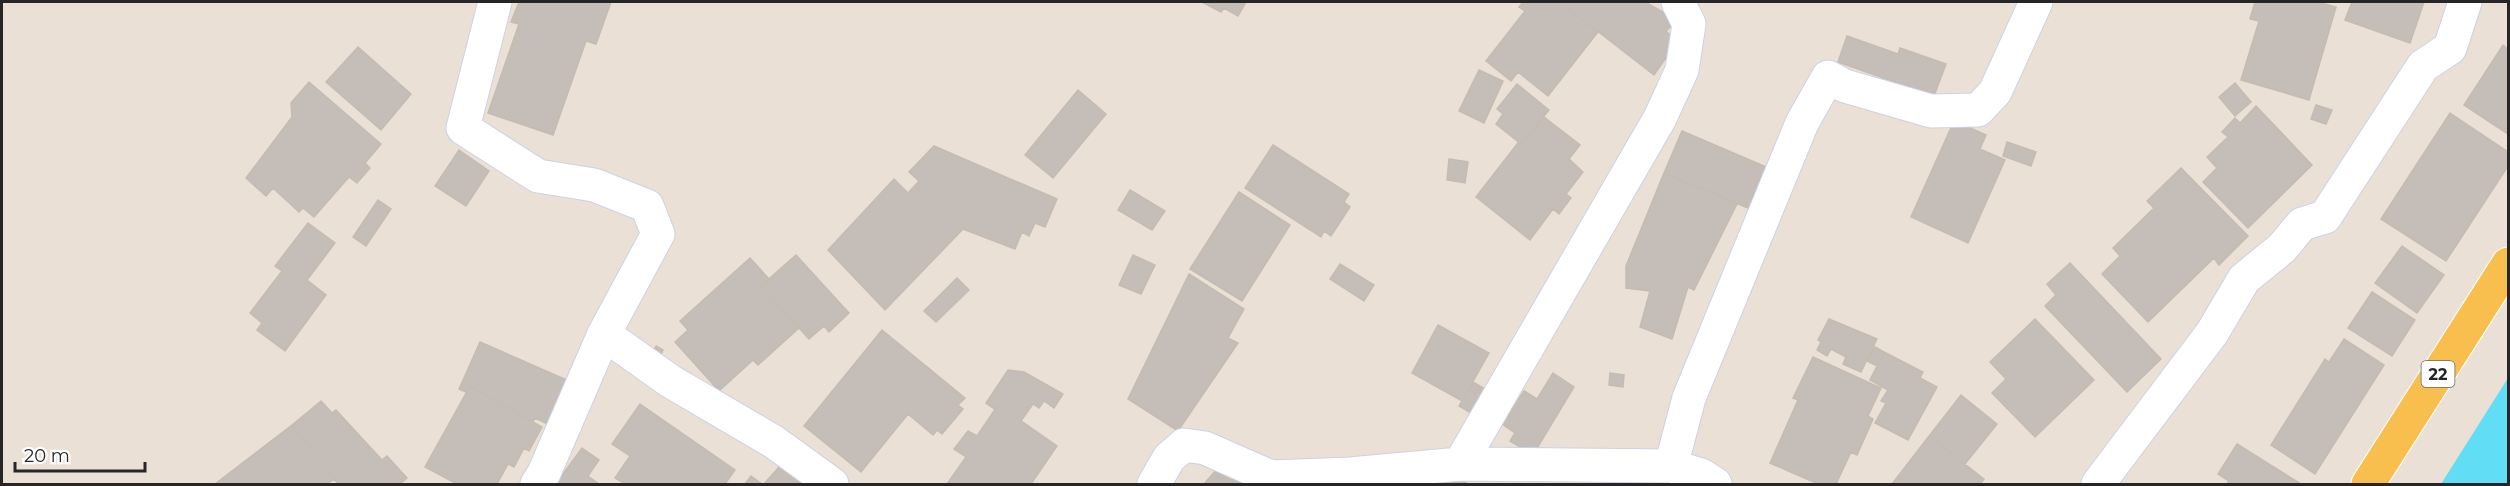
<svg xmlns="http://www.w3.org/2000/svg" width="2510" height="486" font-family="Montserrat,sans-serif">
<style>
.water{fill:#61ddf5}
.building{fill:#c5bdb7;stroke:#c5bcb1;stroke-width:1.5}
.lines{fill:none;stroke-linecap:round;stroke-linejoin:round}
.minor-casing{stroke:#ccd2e1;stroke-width:35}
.major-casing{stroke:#fff;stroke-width:35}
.minor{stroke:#fff;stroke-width:33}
.major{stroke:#f8bf4e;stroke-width:33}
.labels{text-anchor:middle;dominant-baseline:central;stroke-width:4.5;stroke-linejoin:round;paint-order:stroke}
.shield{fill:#fff;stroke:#676767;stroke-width:1.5}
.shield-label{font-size:16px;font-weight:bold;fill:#262626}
</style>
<rect width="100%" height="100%" fill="#ebe0d6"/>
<path class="water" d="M2508,378V484H2441Z"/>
<path class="building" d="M519,2H611L596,44L586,41L553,135L488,113L519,24L511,22Z
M1202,2H1246L1238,16L1224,8L1221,12Z
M1523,2H1560L1598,32L1548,96L1518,72L1511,81L1486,61L1525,11L1519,7Z
M1560,2H1645L1677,20L1666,31L1677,42L1654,75Z
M2255,2H2317L2336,7L2309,100L2241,80L2259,21L2250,19Z
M2352,2H2424L2410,43L2345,20Z
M1847,36L1898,54L1900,48L1946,64L1934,96L1838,62Z
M2503,45L2508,49V134L2464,105Z
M358,47L411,94L381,130L326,82Z
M1479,70L1503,81L1484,123L1459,111Z
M309,82L381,144L365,163L370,168L357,183L349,177L314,217L303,208L299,212L273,188L266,196L246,178L292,117L291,103Z
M2235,83L2251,102L2235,116L2219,97Z
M1517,84L1549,110L1521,144L1496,124L1503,114L1497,109Z
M1078,90L1106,114L1053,178L1025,155Z
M2316,105L2332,110L2326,124L2311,119Z
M2256,106L2312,165L2248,228L2203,182L2217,168L2207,157L2228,137L2222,132L2235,118L2240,123Z
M2450,113L2508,152V166L2446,261L2381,219Z
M1544,117L1580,145L1569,159L1583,172L1566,194L1571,198L1559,214L1553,209L1530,240L1476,197L1518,143L1521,144Z
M1954,121L1986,135L1980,149L2005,160L1968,243L1911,217Z
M1682,131L1766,167L1748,208L1664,173Z
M2007,142L2036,152L2031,166L2003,156Z
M1273,145L1349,194L1344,202L1350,207L1331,236L1324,231L1321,237L1245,188Z
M934,146L1057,199L1045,227L1035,223L1029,236L1022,232L1015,249L963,229L885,310L828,250L894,179L908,193L919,181L909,172Z
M459,150L489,171L466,206L435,186Z
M1449,159L1468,162L1465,183L1447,180Z
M2181,168L2248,236L2219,265L2214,258L2148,322L2102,274L2120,256L2113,248L2154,208L2147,201Z
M1664,173L1737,204L1694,290L1688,287L1672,339L1640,327L1650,291L1626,288V266Z
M1130,190L1165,211L1152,230L1118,210Z
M1239,192L1290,225L1242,301L1190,269Z
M378,200L391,209L366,246L353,237Z
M308,223L335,243L307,280L326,295L285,351L257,330L262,323L250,313L282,271L275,266Z
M2402,246L2444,275L2417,313L2375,283Z
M796,255L849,313L829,332L824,326L809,339L761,286Z
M1133,255L1155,265L1141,294L1119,285Z
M750,258L769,279L761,286L799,328L758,365L753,360L719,391L675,342L688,330L680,321Z
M2070,263L2161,359L2127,392L2045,306L2056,295L2047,284Z
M1340,264L1374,285L1364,301L1330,279Z
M1189,274L1244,309L1228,338L1238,343L1178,431L1128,399Z
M957,278L969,290L936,322L924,311Z
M2372,292L2415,320L2392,356L2348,328Z
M1829,319L1877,339L1861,372L1843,364L1846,357L1831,349L1827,356L1817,350L1821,342L1818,340Z
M2035,319L2094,380L2035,437L1992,393L2006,379L1990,362Z
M1438,325L1489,353L1462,401L1412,373Z
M882,330L965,398L958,405L963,409L942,434L937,430L933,435L908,414L861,472L804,426Z
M2344,339L2384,365L2315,474L2271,445L2325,359L2329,362Z
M480,342L571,382L552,426L535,418L533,422L470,386L466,392L459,389Z
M656,346L663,350L659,358L652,355Z
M1875,347L1884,352L1877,366L1867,361Z
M1884,352L1923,372L1920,378L1937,387L1908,440L1875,423L1886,403L1881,401L1888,390L1870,380Z
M1813,357L1881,388L1868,416L1873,419L1857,455L1851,452L1836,484H1818L1770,463L1798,400L1793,398Z
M1008,370L1024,372L1063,394L1054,408L1044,401L1039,408L1033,404L1021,421L998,405L996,410L986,403Z
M1553,373L1574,387L1533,455L1510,441L1515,433L1502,424L1524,391L1537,399Z
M1610,373L1624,375L1623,387L1609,385Z
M1473,382L1485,389L1471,413L1459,406Z
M470,386L542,427L529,451L524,448L514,467L508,464L497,484H457L425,467Z
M1961,395L1997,424L1965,464L1929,436Z
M321,401L332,413L336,410L382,460L387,456L407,478L400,484H338L292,425Z
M640,404L735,470L725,484H621L622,482L615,478L630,456L612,444Z
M998,405L1057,446L1031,484H947L966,457L954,449L968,431L977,436Z
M292,425L334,479L327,484H215Z
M1929,436L1984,479L1980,484H1892Z
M2237,444L2301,484H2227L2229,481L2218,474Z
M582,448L599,460L588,476L599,484H560L557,482Z
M779,467L802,484H764Z
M1217,469L1231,480L1238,472L1252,484H1204Z
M751,476L762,484H745Z
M1466,482L1467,484H1417Z"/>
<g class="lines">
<g class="minor-casing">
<path id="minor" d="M495,2L463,128L538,176L594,185L647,206L658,234L604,334L670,381L774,442L832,484
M1460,464L1660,118L1682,70L1689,24L1678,2
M1671,466L1689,398L1802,123L1828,77L1845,86L1931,111L1978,110L1995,92L2036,2
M537,484L544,473L604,334
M1154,484L1169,458L1184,445L1205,448L1271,477L1350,474L1460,464L1671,466L1701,475L1715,484
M2098,484L2212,333L2244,279L2282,248L2302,224L2325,217L2423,66L2450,48L2465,2"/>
</g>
<g class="major-casing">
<path id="major" d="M2368,484L2508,264"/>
</g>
<use href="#minor" class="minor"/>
<use href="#major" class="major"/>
</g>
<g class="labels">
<rect class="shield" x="2421.5" y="361" width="33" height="26" rx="4.5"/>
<g class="shield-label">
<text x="2438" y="374">22</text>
</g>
</g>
<rect width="2510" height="486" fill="none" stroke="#262626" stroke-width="6"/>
<path d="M15 462v9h130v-9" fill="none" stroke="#262626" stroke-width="3"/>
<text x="24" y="462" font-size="18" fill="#262626" stroke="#ffffff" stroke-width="4.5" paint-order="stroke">20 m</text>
</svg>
